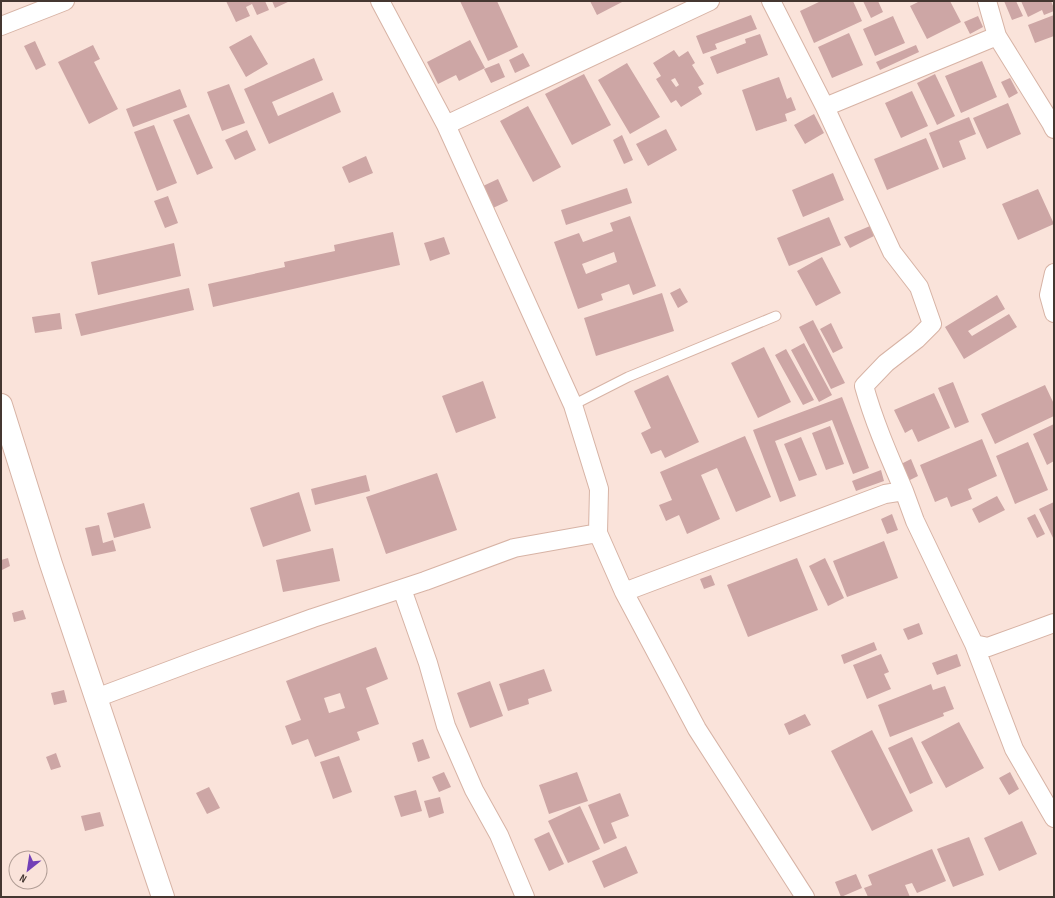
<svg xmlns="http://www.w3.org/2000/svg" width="1055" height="898" font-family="'Sofia Sans Condensed',sans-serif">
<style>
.building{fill:#cda6a5;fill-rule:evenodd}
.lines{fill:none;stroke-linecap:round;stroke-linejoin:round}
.lane-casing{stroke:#d7b3a5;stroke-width:11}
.street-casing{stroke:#d7b3a5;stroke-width:20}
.secondary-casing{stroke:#d7b3a5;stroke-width:24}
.lane{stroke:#fff;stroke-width:9}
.street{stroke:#fff;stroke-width:18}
.secondary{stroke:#fff;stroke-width:22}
</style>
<rect width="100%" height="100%" fill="#fae3da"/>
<path class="building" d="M226,1H265L269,10L257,15L252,4L246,7L250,16L236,22Z
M272,1H290L275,8Z
M460,1H497L518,47L488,61Z
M590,1H624L597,15Z
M821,1H853L862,21L814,43L800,11Z
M863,1H878L883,12L871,18Z
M920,1H950L961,22L927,39L910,6Z
M1004,1H1016L1023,16L1012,20Z
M1021,1H1051L1054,8V11L1044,15L1042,10L1028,17Z
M751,15L757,29L715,44L717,49L703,54L696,36Z
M1054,15V36L1035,43L1028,25Z
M893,16L905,43L875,56L863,29Z
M978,16L983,27L970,34L964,22Z
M849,33L863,65L832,78L818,47Z
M760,34L768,55L717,74L710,57L746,43L745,39Z
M251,35L268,64L246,77L229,47Z
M470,40L485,68L459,81L456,75L438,84L427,62Z
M35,41L46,65L36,70L24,46Z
M93,45L100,59L94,62L118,109L89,124L58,62Z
M916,45L919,52L880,70L876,62Z
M674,50L679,57L688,51L695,63L692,65L704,84L698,87L702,94L681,107L676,100L671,103L656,79L661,76L653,63ZM675,78L679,85L676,87L671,80Z
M523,53L530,66L515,73L509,60Z
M314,58L323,80L272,102L278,116L333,92L341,112L269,144L244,89Z
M982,61L997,97L961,113L945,76Z
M499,63L505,77L491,83L484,69Z
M627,63L660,117L630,134L598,80Z
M584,74L611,125L572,145L545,94Z
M935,74L955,116L937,125L917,83Z
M779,77L787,99L791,97L796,110L785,114L787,121L756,131L742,90Z
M1010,78L1018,93L1009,98L1001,82Z
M229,84L245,123L222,131L207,92Z
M180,89L187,107L133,127L126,109Z
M912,91L928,126L901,138L885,103Z
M1008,103L1021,134L987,149L973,118Z
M528,106L561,167L533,182L500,121Z
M189,114L213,168L197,175L173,120Z
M814,114L824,133L805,144L794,125Z
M969,117L976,134L959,141L966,159L943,168L929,133Z
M154,125L177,183L157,191L134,132Z
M666,129L677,150L648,166L636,144Z
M247,130L256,150L235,160L225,140Z
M622,135L633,160L624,164L613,140Z
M926,138L939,169L887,190L874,159Z
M366,156L373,173L349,183L342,167Z
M833,173L844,200L803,217L792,190Z
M498,179L508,201L493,208L483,186Z
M627,188L632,203L566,225L561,210Z
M1038,189L1054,224L1018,240L1002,204Z
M168,196L178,223L165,228L154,201Z
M630,216L656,286L633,295L629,284L601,294L603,300L578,309L554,242L579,233L583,242L613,231L610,223ZM614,252L617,262L586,274L582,264Z
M829,217L841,245L789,266L777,238Z
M870,226L874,236L850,248L844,237Z
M393,232L400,265L213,307L208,284L285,267L284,262L335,251L334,245Z
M444,237L450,254L430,261L424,243Z
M174,243L181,276L98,295L91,262Z
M822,257L841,293L816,306L797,271Z
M189,288L194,310L81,336L75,314Z
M680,288L688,302L678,308L670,293Z
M662,293L674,331L596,356L584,318Z
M997,295L1005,309L968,331L972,336L1009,314L1017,327L964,359L945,327Z
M60,313L62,329L35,333L32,317Z
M813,320L845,383L831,389L799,327Z
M831,323L843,348L833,353L820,329Z
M804,343L832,395L819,402L791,350Z
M764,347L791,402L758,418L731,363Z
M786,349L814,400L803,405L775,355Z
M668,375L699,442L665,458L661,450L651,454L641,433L651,428L634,391Z
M483,381L496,418L456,433L442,396Z
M953,382L969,422L955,428L938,388Z
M1045,385L1054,404V416L995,444L981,414Z
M934,393L950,428L918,442L912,429L905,433L894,410Z
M842,397L869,468L853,474L832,420L775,441L796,496L780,502L753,430Z
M1054,424V461L1047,465L1033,434Z
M830,426L844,464L826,470L812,433Z
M745,436L771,497L736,512L717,468L701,475L720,519L687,534L679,515L666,521L659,505L672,500L660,472Z
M801,437L817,475L799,481L784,444Z
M982,439L997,476L968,489L972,499L951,507L947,497L935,502L920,465Z
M1028,442L1048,490L1015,504L996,456Z
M911,459L918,476L908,481L901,464Z
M881,470L884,481L856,491L852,481Z
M437,473L457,530L386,554L366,497Z
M366,475L370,491L315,505L311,489Z
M299,492L311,531L263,547L250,508Z
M997,496L1005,510L979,523L972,509Z
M1054,502V540L1039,509Z
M144,503L151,528L114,538L107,513Z
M892,514L898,530L887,534L881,519Z
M1035,514L1045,534L1037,538L1027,518Z
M99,525L103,543L113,540L116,551L92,556L85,528Z
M884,541L898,578L847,597L833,561Z
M333,548L340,581L283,592L276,560Z
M8,558L10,566L2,570L1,560Z
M797,558L818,610L748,637L727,585Z
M825,558L844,598L828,606L809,566Z
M711,575L715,585L704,589L700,579Z
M23,610L26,619L14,622L12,613Z
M919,623L923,634L908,640L903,629Z
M874,642L877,650L844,664L841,655Z
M376,647L388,679L366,688L379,724L357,732L360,740L315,757L308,739L292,745L285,726L301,720L286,681ZM340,693L345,708L329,713L324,698Z
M881,654L889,672L884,674L891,689L867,699L853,665Z
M957,654L961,666L937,675L932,663Z
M544,669L552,691L528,699L529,704L508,711L499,684Z
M490,681L503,716L470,728L457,693Z
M931,684L933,690L945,686L954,709L943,713L944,716L890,737L878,705Z
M64,690L67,702L54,705L51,693Z
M805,714L811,725L789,735L784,724Z
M959,722L984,768L946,788L921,742Z
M872,730L913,811L872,831L831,751Z
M912,737L933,783L910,794L888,748Z
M423,739L430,758L418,762L412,743Z
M56,753L61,767L51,770L46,757Z
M339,756L352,792L333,799L320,762Z
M444,772L451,787L439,792L432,777Z
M577,772L588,801L549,814L539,785Z
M1010,772L1019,789L1009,795L999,778Z
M209,787L220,808L207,814L196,793Z
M416,790L422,811L401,817L394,796Z
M620,793L629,816L611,823L617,838L604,844L588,805Z
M440,797L444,813L429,818L424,801Z
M580,806L600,849L568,863L548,821Z
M100,812L104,826L85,831L81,816Z
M1022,821L1037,854L999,871L984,838Z
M549,832L564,864L549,871L534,839Z
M969,837L984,875L953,887L937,849Z
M626,846L638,873L604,888L592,861Z
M932,849L946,881L917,893L912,883L905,885L910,897H868L864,888L872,885L868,875Z
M856,874L862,888L841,897L835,882Z"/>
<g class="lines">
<g class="lane-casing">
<path id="lane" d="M573,405L628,377L776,316"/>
</g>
<g class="street-casing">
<path id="street" d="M380,1L446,125L573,405L599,489L598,533L624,592L697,729L805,897
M771,1L825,107L892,252L919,287L932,324L917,339L886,363L864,386C874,422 889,456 904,491
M987,1L997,36L1051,123L1054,129
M1,26L65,1
M825,107L997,36
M446,125L710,1
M1054,273L1049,295L1054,313
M402,589L428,663L446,726L474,790L499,835L525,897
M624,592L885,494L904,491L915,521L974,644L988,647L1054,623
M974,644L1014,749L1054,818
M96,698L200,659L313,618L425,581L514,548L598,533"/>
</g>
<g class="secondary-casing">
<path id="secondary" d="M1,405L51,564L163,897"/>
</g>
<use href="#lane" class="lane"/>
<use href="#street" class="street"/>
<use href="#secondary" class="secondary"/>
</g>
<rect width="1055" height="898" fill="none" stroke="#453731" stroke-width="4"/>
<g transform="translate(28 870) rotate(210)"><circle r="19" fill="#fae3da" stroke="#b29e96"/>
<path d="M0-3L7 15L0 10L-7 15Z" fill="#7340b7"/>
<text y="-6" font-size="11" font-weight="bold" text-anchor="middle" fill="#453731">N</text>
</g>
</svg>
